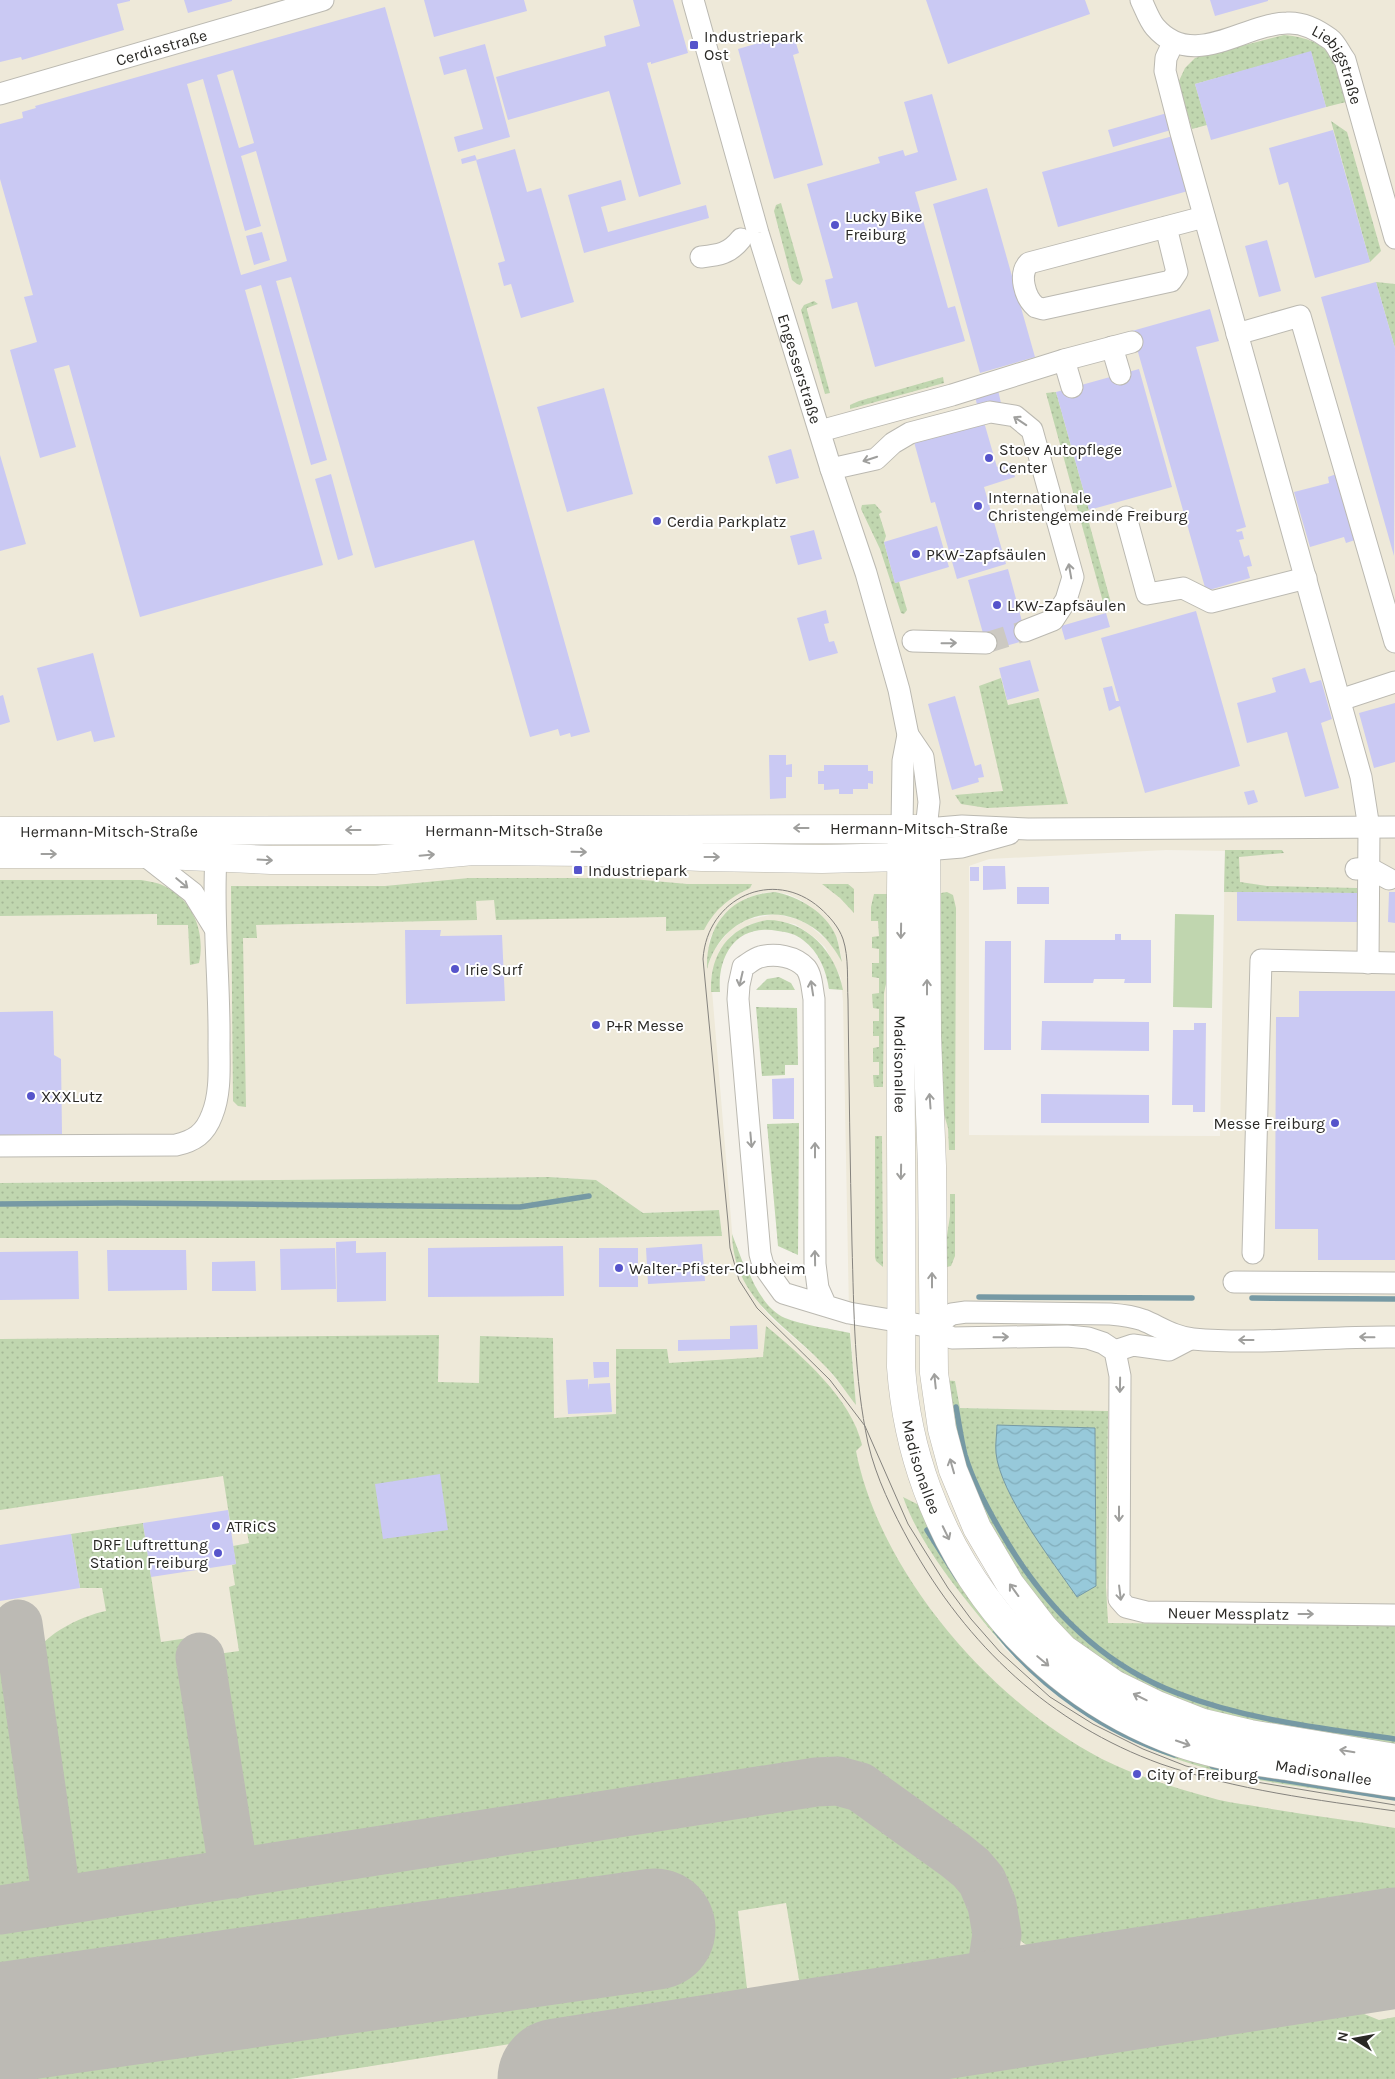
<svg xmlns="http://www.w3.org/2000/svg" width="1395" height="2079" font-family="Karla,sans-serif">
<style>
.built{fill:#eee9d9;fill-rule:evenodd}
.grass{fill:url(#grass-dots)}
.garden{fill:#c0d6af}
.water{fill:url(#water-waves);stroke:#7699a4}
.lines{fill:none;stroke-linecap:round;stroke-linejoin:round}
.stream{stroke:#7699a4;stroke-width:5.5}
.taxiway{stroke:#bcbab4;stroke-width:49}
.runway{stroke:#bcbab4;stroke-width:121}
.building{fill:#cac9f3;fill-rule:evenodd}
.minor-tunnel{stroke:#ccc9c2;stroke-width:21;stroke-dasharray:21 11;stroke-linecap:butt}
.minor-casing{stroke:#bbb9b1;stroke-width:23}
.major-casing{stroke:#bbb9b1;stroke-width:29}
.minor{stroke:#fff;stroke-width:21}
.major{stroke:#fff;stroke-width:28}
.tram{stroke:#85837e;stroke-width:1}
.oneway{stroke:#9f9f9d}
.poi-dot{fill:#5654cb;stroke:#fff;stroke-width:2}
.labels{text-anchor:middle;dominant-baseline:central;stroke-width:4;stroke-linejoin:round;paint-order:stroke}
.poi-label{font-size:16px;fill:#2a2926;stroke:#fff;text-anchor:start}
.street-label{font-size:16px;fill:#2a2926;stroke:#fff}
</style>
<defs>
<pattern id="grass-dots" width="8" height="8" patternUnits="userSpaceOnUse" patternTransform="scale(1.25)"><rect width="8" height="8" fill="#c0d6af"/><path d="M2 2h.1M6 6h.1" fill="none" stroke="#a5b896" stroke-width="1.8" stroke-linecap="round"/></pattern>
<pattern id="water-waves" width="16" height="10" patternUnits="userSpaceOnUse" patternTransform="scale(1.25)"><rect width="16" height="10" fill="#97c9da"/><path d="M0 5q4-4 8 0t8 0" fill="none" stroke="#82adbb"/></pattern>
</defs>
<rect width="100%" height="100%" fill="#f4f1e9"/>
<path class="built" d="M0,0H1395V1625L1107,1623L1106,1586L1108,1412L960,1408L955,1381H943L952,1427L961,1458L971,1492L984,1518L1012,1566L1026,1586L1058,1625L1077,1643L1103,1664L1127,1678L1185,1706L1254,1725L1395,1748V1767L1231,1739L1174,1722L1120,1697L1070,1664L1045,1640L1005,1595L973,1553L958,1529L943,1498L930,1457L920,1412L917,1381H912L915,1413L925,1459L938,1498L951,1528L965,1553L999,1600L1039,1644L1065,1667L1119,1703L1174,1728L1229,1744L1395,1773V1792L1233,1767L1195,1757L1135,1733L1075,1699L1019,1653L985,1614L942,1548L923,1507L903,1498L925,1541L955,1586L1004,1648L1050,1690L1085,1716L1113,1732L1161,1754L1209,1769L1251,1778L1395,1800V2079H0V1238H581L722,1235L719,1210L643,1213L596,1180L549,1177L0,1183ZM1166,850L1225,851L1220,1136L969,1135V866L989,859ZM775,892L788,894L801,900L822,917L832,929L837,938L842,960L830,943L809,925L797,919L775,914L746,920L730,930L714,950L707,967L709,940L719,921L724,914L747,898L762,893ZM767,920L795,924L814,937L825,947L841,978L843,1001L849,1313L856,1404L823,1363L771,1318L758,1302L738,1267L733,1243L711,978L719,951L732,935L748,925Z"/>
<path class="grass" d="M1284,35C1333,40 1334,59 1346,102L1326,107L1311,52L1195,84L1207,125L1192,129L1178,83L1185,68L1195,58Z
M1331,121L1347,132L1381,251L1370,262Z
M781,203L803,280L800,285L797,284L792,280L774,211L776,205Z
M1376,282L1395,284V348Z
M814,301L818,304L807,308V310L830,393L825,394L801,310L804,305Z
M943,377L944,383L850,409V405L859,401Z
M1056,392L1089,510L1079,514L1046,393Z
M875,504L882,512L879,514L886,536L884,542L895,583L899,582L907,610L904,614L901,613L880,549L861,509L862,505Z
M1088,519L1113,610L1106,613L1081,522Z
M1001,678L1008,705L1039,698L1068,804L987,808L961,804L955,795L1003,791L979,686Z
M1225,850H1282L1284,853L1239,857L1240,882L1267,886L1357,888V893L1224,892Z
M469,878H579L633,879L687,884H752L750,888C729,898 715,909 704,930L666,931V917L496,920L494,900L476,901L477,920L256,925L257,938H243L246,1107L238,1106L233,1101L231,886H385Z
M0,880H141C147,881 154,882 160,884C192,897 206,931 199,963L190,965L188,925H157V914L0,916Z
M822,884H848L854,889V913L840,898Z
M775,892C799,897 826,912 836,936C839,944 840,954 842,962C836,951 828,940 819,932C776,897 721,917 707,969C706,925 730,895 775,892Z
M947,892L953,895L956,908L955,1150H949L948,1128L939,1097L941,895V893Z
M874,894H889L890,966L884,993L883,1087H874L873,1075H879V1062H873V1048L879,1047V1036H873V1021H879V1009L873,1008L872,994L879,993V978L872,977V963H879V949L872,948V937L879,936L878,921H871V907Z
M767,920C807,920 836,952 843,990L829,989C826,970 819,952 803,940C796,934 787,932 778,931C737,923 717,955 720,992H711C710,954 728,927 767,920Z
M779,977L791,983L795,990H756L767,979Z
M756,1007L797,1008L798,1065H785V1075L762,1076Z
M799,1123L798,1255L778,1246L767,1124Z
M875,1136H882L883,1267L876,1261L875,1257Z
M549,1177L596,1180L643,1213L719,1210L722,1236L581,1238H0V1183Z
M950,1194H955V1256L951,1266L942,1268L950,1216Z
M732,1234L743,1263H746C751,1282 766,1310 785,1318C802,1325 832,1329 850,1333L856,1405C845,1391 835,1375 822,1363C782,1322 734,1298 732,1234Z
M766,1326C801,1355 852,1399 862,1445L856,1451C880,1574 992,1702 1102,1759C1136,1776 1175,1788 1212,1798C1228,1803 1245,1804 1260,1807C1305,1815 1350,1820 1395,1828V1904L1061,1958L1033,1950L1021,1941L1004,1915L991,1878L971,1857L858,1778L846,1772L832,1770L244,1862L236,1856L234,1849L203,1656L239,1651L229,1587L235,1585L232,1565L236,1564L233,1546L249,1543L246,1526L231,1528L223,1476L0,1510V1339L439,1335L438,1382L479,1383L480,1336L553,1338L554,1418L616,1414V1349H667L669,1363L763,1357Z
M943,1380L955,1381L960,1408L1108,1411L1106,1586L1108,1623L1395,1625V1748L1215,1715L1127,1678L1077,1643L1058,1625L1026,1586L971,1492Z
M903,1497L923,1507L999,1629L1395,1792V1800C1334,1790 1268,1785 1209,1769C1111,1742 1041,1694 978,1615C949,1579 919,1541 903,1497Z
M143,1523L161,1642L188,1638L222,1855L221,1861L214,1867L90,1887L65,1873L31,1664C36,1637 81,1616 106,1611L102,1588H80L71,1534Z
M0,1654L13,1673L44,1875L27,1897L0,1901Z
M828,1791H838L847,1794L960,1873C981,1894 987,1913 978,1941C976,1946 975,1952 972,1956C968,1962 961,1967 956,1973L802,1997L786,1903L738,1911L749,2006L290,2079H0V1922Z
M1327,1999L1379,2020L1395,2017V2079H818Z"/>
<path class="garden" d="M1175,914L1214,915L1212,1008L1173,1007Z"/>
<path class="water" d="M997,1425L1095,1428L1096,1586L1077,1597C1053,1562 1000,1494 996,1453C995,1444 997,1434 997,1425Z"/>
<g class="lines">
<path class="stream" d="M0,1204L118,1203L520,1207L589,1196
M979,1297L1192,1298
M1252,1298L1395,1299
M956,1407C959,1423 961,1439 965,1455C973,1482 986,1506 1000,1530C1041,1602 1098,1663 1177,1693C1246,1720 1322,1728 1395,1739
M927,1530L958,1579
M996,1631C1040,1688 1107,1734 1175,1755
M1212,1766L1251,1775L1395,1798"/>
<path class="taxiway" d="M18,1624L57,1901
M200,1657L234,1874
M0,1910L816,1782L838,1781L860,1787L955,1855L971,1868L982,1881L992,1905L997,1934L992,1967L986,1993L976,2008L960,2016"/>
<path class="runway" d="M0,2023L655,1929
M558,2079L1395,1948"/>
</g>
<path class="building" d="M0,0H130V1L117,4L124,30L22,60L21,57L0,62Z
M184,0H232V1L188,13Z
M424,0H524L527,11L434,37Z
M633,0H673L688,53L651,64V62L647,63L681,184L639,197L609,91L508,120L496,77L606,46L604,36L640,26Z
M926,0H1085L1090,14L948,64Z
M1210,0H1268V1L1215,16Z
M385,7L590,732L571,737L570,733L560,736L558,729L530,737L474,540L375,568L291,277L276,281L327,460L311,465L261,285L245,290L323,565L140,617L69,365L54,369L76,447L40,458L10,350L37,342L24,297L33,295L0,179V124L23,118L22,112L36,108L35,106ZM233,70L254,143L239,148L217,75ZM203,79L245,231L261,226L241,156L256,151L287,261L241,275L187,84Z
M793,33L799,53L793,55L823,165L774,179L738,49Z
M485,44L510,137L458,152L454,137L483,129L466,69L444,75L439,57Z
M1311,51L1326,107L1211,140L1195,84Z
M932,94L957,180L915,192L948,308L955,306L965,341L875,367L857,302L832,309L825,280L833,278L807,184L880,163L878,157L903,150L905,156L918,152L904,102Z
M1167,113L1171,130L1113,147L1108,130Z
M1333,130L1370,262L1315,278L1288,182L1279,185L1269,148Z
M1173,136L1188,191L1058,227L1042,172Z
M515,149L527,192L541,188L574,302L521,318L511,284L504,286L498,263L505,261L476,160Z
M475,155L477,160L462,164L461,159Z
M621,180L626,200L601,207L608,232L706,205L709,218L584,253L568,195Z
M987,188L1035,357L980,373L933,204Z
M262,232L270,260L254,265L246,236Z
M1267,240L1281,291L1259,297L1245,246Z
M1376,282L1395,348L1394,556L1321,297Z
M1210,309L1219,341L1196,347L1246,527L1236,530L1237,532L1242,531L1244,539L1239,540L1244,557L1249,555L1252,566L1247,567L1250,578L1206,591L1132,331Z
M1139,369L1172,487L1089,510L1056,392Z
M604,388L633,494L567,512L537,407Z
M998,390L1001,403L978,409L975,396Z
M984,422L997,467L1011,463L1015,477L984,487L1006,564L957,579L935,502L931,503L914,442Z
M791,449L799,478L776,484L768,456Z
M0,455L26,544L0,551Z
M1342,472L1361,538L1346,543L1344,537L1310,547L1294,492L1329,483L1328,477Z
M331,474L353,555L338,560L315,479Z
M937,526L949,567L895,583L884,542Z
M814,530L822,559L798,565L790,536Z
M1008,569L1027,640L988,651L968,580Z
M826,610L829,623L824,624L829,642L834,641L838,653L809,661L797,618Z
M1196,611L1240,766L1145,793L1120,706L1109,711L1103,688L1112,686L1116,701H1119L1101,638Z
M1106,613L1110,627L1065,640L1061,626Z
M93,653L115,737L94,742L91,731L57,741L37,668Z
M1030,660L1039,691L1007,700L999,668Z
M1305,668L1310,683L1321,680L1332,719L1321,723L1339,788L1305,797L1287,732L1247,743L1237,703L1276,692L1272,678Z
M3,695L10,722L0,725V696Z
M955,696L975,766L981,764L984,777L978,778L979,782L952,790L928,704Z
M1395,703V762L1374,768L1359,713Z
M769,755H786V765L792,764V777H786V798L770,799Z
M824,765H868V771H873V784L868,783V789H853V794H839V789L824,790V784H818V771H824Z
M1254,790L1258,802L1248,805L1244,792Z
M983,866H1005L1006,889L983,890Z
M970,867H979V881H970Z
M1017,887H1049V904H1017Z
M1237,892L1357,893V922L1237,921Z
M1389,892H1395V923L1388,922Z
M405,930H441L440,936L502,935L505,1001L406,1004Z
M1115,934H1121V940H1151V983H1124L1125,979H1094L1093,983H1044L1045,940H1115Z
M985,941H1011V1050H984Z
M1299,991H1395V1260H1318V1229H1275L1276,1017H1299Z
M53,1011L54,1055L61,1059L62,1134L0,1135V1012Z
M1042,1021L1149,1022V1051L1041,1050Z
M1194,1023H1206L1205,1112H1193V1105H1172L1173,1030H1194Z
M794,1078V1119H773L772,1079Z
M1041,1094L1149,1095V1123H1041Z
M356,1241V1253L386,1252V1301L337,1302L336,1242Z
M702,1244L705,1281L648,1284L646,1248Z
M563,1246L564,1296L428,1297V1248Z
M335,1248L336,1289L281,1290L280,1249Z
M599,1248H638V1287H599Z
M107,1250H186L187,1290L108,1291Z
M78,1251L79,1299L0,1300V1252Z
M255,1261L256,1291H212V1262Z
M757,1325L758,1349L678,1351V1340L730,1339V1326Z
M593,1362H609V1377L594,1378Z
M588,1379V1390L589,1384L610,1383L612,1412L568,1414L566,1380Z
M440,1474L448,1530L383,1539L375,1484Z
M228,1510L236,1564L151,1577L143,1523Z
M71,1534L80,1588L0,1601V1545Z"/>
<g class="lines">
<path class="minor-tunnel" d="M986,643L1025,631"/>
<g class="minor-casing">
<g id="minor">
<path id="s1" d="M693,0L758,233L831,469L866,573L899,690L908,735L903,761L902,828"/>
<path id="s2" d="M1141,0C1145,8 1149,20 1155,27C1193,71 1243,24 1287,23C1302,22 1318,30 1330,39C1336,43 1340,54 1345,60L1395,238"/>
<path d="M1173,43L1166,58L1165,71L1181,133L1361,777L1369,828L1368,963"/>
<path id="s3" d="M0,94L323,0"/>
<path d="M1166,227L1177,272L1171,281L1043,309L1036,307C1025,298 1018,274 1029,263L1204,217"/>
<path d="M701,257C719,255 729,254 741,239"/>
<path d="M1237,334L1300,316L1395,642"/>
<path d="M1112,347L1120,374"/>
<path d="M1064,360L1072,387"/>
<path d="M820,431L952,395L1064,360L1132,342"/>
<path d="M831,469L876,459L893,443L910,433L990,412L1015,416L1032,430L1073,577L1066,600L1053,620L1025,631"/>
<path d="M1126,517L1147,594L1183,588L1211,602L1306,578"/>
<path d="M913,641L986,643"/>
<path d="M1340,700L1395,682"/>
<path d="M908,735L923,757L929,802L926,829L962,826L1028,829L1395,827"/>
<path d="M925,850L962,847L1009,834"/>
<path d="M143,854L193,893L214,927"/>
<path d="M1356,869L1369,868L1389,879"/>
<path d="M0,1146L176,1145C194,1141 205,1134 212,1115C221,1093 219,1067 219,1044C220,981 212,920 216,857"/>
<path d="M1253,1253L1261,960L1395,963"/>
<path d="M1234,1282L1395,1283"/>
<path id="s4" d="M826,1306L818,1288L815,1264L814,999C812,989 812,976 806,968C795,956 775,953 760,957C755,958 748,964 743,967L739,985L738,999L760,1254L763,1265L783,1293L849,1313L932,1327L952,1338L1067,1336L1088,1338L1103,1343L1115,1351L1120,1376L1119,1599L1126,1607L1146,1612L1395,1615"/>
<path d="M932,1327L952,1314L966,1312L1110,1314C1122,1315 1132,1316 1143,1320C1160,1327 1174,1337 1193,1339C1260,1345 1328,1336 1395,1337"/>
<path d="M1115,1351L1133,1345L1169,1350L1190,1339"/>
</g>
</g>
<g class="major-casing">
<g id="major">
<path id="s5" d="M902,828C898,1008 903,1188 901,1367C913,1536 1019,1685 1180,1743C1214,1755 1251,1761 1287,1766C1323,1772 1359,1778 1395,1783"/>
<path id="s6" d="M0,831L926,829L927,1036L932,1166L934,1373L942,1429L953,1470L977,1528L1010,1584L1044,1628L1064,1649L1114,1684L1157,1705L1203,1723L1250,1734L1395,1758"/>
<path d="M0,854H143L271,860H374L473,851L591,852L702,857L822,859L902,857L919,852"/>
</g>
</g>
<use href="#minor" class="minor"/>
<use href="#major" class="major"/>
<path class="tram" d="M1395,1805L1250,1781L1186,1766L1143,1749L1093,1724L1050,1697L1000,1652L971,1619L948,1588L908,1524L865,1426L830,1380L757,1308L739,1280L730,1248L728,1222L703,959C707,898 773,867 820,908C829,916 839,927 843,939C849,957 847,981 848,1000C849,1081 850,1163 852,1245C854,1311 854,1378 868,1443C876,1478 893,1512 910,1543C967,1645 1050,1724 1161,1764C1236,1790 1317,1800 1395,1811"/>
</g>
<defs><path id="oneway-shaft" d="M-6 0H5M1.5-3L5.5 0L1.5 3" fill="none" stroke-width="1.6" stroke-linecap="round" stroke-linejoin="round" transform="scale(1.25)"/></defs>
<g class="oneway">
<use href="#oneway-shaft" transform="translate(1020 421) rotate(-146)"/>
<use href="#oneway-shaft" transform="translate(870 459) rotate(162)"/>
<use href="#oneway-shaft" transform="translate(1070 571) rotate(-100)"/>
<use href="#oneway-shaft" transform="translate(949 643) rotate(-1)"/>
<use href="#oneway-shaft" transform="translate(801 828) rotate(180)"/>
<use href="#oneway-shaft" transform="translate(353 830) rotate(-180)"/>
<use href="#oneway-shaft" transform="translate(579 852) rotate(1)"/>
<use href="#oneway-shaft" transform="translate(49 854)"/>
<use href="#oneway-shaft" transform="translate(427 855) rotate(-5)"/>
<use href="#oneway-shaft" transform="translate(712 857)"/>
<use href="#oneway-shaft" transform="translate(265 860) rotate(3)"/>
<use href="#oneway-shaft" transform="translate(182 883) rotate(40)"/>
<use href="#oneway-shaft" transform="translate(901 931) rotate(91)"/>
<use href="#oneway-shaft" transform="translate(741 979) rotate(103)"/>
<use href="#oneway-shaft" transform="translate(927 987) rotate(-90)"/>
<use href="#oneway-shaft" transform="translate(812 988) rotate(-99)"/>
<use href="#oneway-shaft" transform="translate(930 1101) rotate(-94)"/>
<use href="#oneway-shaft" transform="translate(751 1140) rotate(85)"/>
<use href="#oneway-shaft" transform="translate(815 1150) rotate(-90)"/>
<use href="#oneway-shaft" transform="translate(901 1172) rotate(91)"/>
<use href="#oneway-shaft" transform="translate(815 1258) rotate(-91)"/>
<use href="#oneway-shaft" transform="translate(932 1280) rotate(-90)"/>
<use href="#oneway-shaft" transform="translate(1001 1337) rotate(-1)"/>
<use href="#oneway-shaft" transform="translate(1367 1337) rotate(-179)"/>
<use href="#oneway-shaft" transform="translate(1246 1340) rotate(-180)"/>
<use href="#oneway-shaft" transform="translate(935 1381) rotate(-96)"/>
<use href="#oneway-shaft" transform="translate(1120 1385) rotate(91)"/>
<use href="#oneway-shaft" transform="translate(952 1466) rotate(-106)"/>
<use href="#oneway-shaft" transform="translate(1119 1514) rotate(90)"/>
<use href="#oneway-shaft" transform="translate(946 1533) rotate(64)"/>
<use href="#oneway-shaft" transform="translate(1014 1590) rotate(-126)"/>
<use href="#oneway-shaft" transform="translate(1120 1593) rotate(83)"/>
<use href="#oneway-shaft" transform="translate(1306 1614)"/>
<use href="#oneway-shaft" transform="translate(1043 1661) rotate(40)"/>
<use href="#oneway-shaft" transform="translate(1140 1697) rotate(-154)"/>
<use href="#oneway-shaft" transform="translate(1183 1743) rotate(19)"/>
<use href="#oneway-shaft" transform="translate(1347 1751) rotate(-171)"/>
</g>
<g class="poi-dot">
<rect x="689" y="40" width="10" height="10" rx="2.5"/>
<circle cx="835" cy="225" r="5"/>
<circle cx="989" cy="458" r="5"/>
<circle cx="978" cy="506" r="5"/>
<circle cx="657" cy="521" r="5"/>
<circle cx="916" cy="554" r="5"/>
<circle cx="997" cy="605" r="5"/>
<rect x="573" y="865" width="10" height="10" rx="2.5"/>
<circle cx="455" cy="969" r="5"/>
<circle cx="596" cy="1025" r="5"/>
<circle cx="31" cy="1096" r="5"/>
<circle cx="1335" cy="1123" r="5"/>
<circle cx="619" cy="1268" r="5"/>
<circle cx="216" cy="1526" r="5"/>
<circle cx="218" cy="1553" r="5"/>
<circle cx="1137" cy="1774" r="5"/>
</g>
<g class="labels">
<g class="poi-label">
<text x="704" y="36">Industriepark<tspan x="704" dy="18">Ost</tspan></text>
<text x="845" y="216">Lucky Bike<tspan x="845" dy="18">Freiburg</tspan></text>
<text x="999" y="449">Stoev Autopflege<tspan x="999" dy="18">Center</tspan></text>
<text x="988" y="497">Internationale<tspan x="988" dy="18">Christengemeinde Freiburg</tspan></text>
<text x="667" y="521">Cerdia Parkplatz</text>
<text x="926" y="554">PKW-Zapfsäulen</text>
<text x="1007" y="605">LKW-Zapfsäulen</text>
<text x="588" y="870">Industriepark</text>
<text x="465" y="969">Irie Surf</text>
<text x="606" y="1025">P+R Messe</text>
<text x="41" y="1096">XXXLutz</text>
<text x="1325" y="1123" text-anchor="end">Messe Freiburg</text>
<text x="629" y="1268">Walter-Pfister-Clubheim</text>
<text x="226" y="1526">ATRiCS</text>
<text x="208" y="1544" text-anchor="end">DRF Luftrettung<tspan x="208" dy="18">Station Freiburg</tspan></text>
<text x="1147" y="1774">City of Freiburg</text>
</g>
<g class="street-label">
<text stroke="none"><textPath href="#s3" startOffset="168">Cerdiastraße</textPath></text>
<text stroke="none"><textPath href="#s2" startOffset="244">Liebigstraße</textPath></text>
<text stroke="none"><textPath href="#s1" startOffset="384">Engesserstraße</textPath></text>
<text x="919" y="828">Hermann-Mitsch-Straße</text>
<text stroke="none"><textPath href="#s6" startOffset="514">Hermann-Mitsch-Straße</textPath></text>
<text stroke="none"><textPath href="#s6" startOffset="109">Hermann-Mitsch-Straße</textPath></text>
<text stroke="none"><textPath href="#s5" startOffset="236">Madisonallee</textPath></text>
<text stroke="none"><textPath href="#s5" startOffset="641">Madisonallee</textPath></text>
<text stroke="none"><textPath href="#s4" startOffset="1449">Neuer Messplatz</textPath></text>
<text stroke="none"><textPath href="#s5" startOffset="1181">Madisonallee</textPath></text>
</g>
</g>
<g transform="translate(1355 2039) rotate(281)" stroke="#ffffff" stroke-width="4" paint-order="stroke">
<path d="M0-4L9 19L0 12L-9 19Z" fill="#2a2926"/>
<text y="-8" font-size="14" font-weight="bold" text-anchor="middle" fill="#2a2926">N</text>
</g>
</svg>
